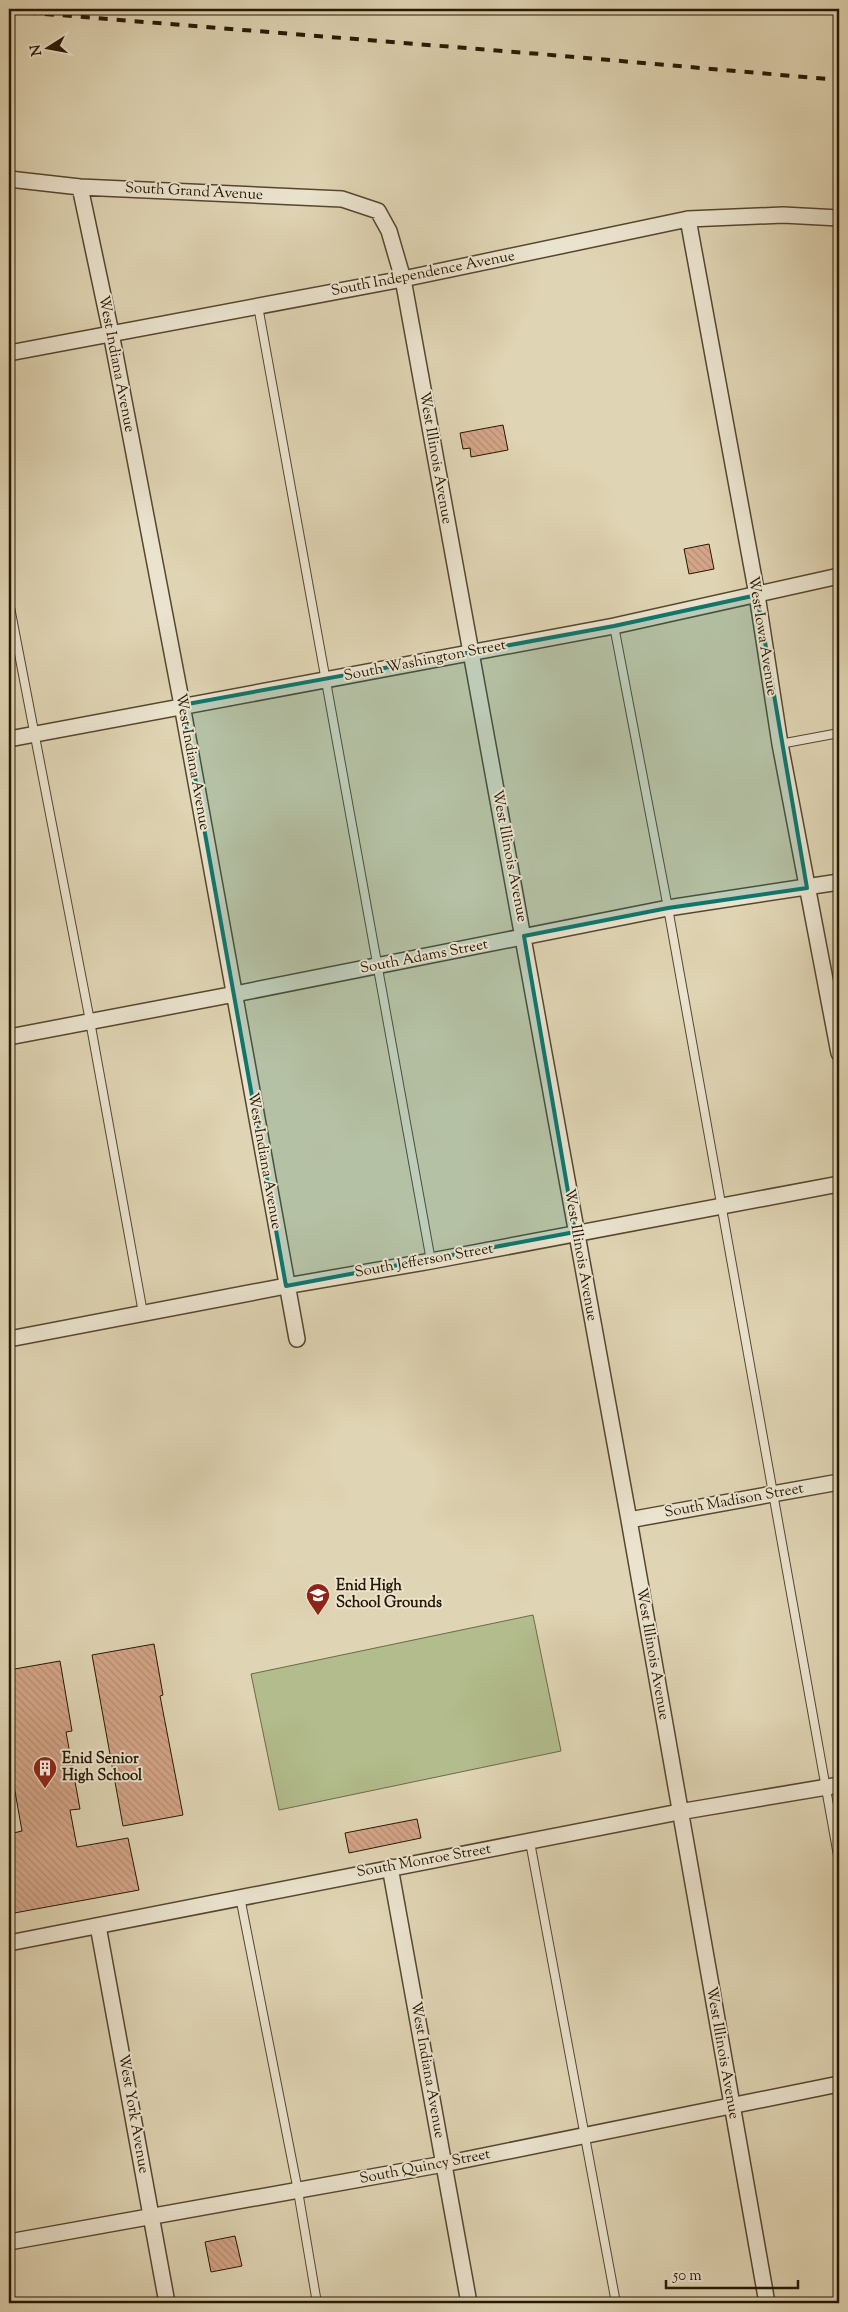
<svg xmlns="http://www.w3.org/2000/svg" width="848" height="2312" font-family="'Sorts Mill Goudy',serif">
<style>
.green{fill:#b2bc8c;stroke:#6d6a47}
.building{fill:url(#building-back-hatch);stroke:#281802}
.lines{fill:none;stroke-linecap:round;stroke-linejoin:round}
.service-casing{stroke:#56472e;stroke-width:10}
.minor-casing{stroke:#56472e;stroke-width:18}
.service{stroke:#eae3ce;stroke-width:8}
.minor{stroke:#eae3ce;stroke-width:15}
.rail{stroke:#281802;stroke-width:4;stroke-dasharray:9 9;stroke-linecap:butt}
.marked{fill:#0f766e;fill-opacity:0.2;stroke:#0f766e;stroke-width:4;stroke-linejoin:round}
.labels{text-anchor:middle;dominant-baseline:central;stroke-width:4;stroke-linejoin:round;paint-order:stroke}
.street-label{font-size:15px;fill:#281802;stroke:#eae3ce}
.poi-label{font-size:15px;font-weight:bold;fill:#281802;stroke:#eae3ce;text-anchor:start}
</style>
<defs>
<pattern id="building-back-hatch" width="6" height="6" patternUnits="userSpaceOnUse" patternTransform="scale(1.25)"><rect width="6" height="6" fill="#d4a588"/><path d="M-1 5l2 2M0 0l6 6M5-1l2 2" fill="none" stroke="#b68d74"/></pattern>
</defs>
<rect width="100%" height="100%" fill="#dfd4b3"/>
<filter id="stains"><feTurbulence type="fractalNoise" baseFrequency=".004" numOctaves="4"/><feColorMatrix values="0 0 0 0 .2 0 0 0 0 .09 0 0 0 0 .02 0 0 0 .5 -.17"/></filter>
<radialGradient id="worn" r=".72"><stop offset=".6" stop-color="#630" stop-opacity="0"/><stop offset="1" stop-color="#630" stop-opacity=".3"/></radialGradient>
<path class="green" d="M533,1615L561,1751L279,1810L251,1674Z"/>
<path class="building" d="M503,425L508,450L471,457L470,448L463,449L460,433Z
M709,544L714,569L689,574L684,549Z
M154,1644L163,1695L160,1696L183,1815L123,1826L92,1655Z
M60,1661L72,1731L66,1732L80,1809L70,1810L77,1847L128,1838L139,1890L9,1914V1834L22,1831L11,1769L9,1770V1670Z
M417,1819L421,1838L349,1853L345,1833Z
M235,2236L242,2266L211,2272L205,2242Z"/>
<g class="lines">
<g class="service-casing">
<path id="service" d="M258,306L431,1261
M9,602L90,1021L143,1313
M614,626L668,908L839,1861
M780,744L839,733
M530,1842L616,2303
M240,1897L298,2191L317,2303"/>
</g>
<g class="minor-casing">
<path id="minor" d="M9,179L80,187L342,199L378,211L389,231L403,279L629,1520L767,2303
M80,187L111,333L182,705L297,1339
M688,219L757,595L780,744L839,1053
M9,353L403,279L688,219L783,215L839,218
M9,739L614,626L839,576
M9,1037L235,994L668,908L839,882
M9,1339L286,1286L431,1261L839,1184
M629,1520L839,1482
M390,1867L469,2303
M98,1926L167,2303
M9,1943L679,1812L839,1785
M9,2242L444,2164L839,2084"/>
</g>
<use href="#service" class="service"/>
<use href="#minor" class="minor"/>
<path class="rail" d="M9,11L540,54L839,80"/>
</g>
<path class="marked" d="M757,595L807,888L668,908L524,936L575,1232L286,1286L182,705L614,626Z"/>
<defs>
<g id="school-pin" transform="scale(1.25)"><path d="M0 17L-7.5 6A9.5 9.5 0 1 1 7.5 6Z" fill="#8f2418" stroke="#eae3ce"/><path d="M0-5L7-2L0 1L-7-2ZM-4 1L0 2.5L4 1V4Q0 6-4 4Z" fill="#fff"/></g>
<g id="building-pin" transform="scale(1.25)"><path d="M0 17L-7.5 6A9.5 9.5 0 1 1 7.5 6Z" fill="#8f2418" stroke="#eae3ce"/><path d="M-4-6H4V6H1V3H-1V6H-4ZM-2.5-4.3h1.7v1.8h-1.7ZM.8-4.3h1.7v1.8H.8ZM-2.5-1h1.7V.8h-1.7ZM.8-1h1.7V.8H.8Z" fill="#fff"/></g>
</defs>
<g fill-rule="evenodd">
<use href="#school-pin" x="318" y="1595"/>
<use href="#building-pin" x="45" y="1768"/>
</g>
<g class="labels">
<g class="street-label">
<text transform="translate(194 192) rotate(3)">South Grand Avenue</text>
<text transform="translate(423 274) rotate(-11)">South Independence Avenue</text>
<text transform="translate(116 364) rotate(79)">West Indiana Avenue</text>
<text transform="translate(435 458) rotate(80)">West Illinois Avenue</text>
<text transform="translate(762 636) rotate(81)">West Iowa Avenue</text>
<text transform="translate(425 661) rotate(-11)">South Washington Street</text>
<text transform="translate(192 762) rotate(80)">West Indiana Avenue</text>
<text transform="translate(509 856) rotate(79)">West Illinois Avenue</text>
<text transform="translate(424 957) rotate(-11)">South Adams Street</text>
<text transform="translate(264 1161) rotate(80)">West Indiana Avenue</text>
<text transform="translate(580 1255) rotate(80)">West Illinois Avenue</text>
<text transform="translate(424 1261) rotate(-10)">South Jefferson Street</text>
<text transform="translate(734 1501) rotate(-10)">South Madison Street</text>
<text transform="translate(652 1654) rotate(80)">West Illinois Avenue</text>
<text transform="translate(424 1861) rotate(-10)">South Monroe Street</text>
<text transform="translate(722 2053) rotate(80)">West Illinois Avenue</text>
<text transform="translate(427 2070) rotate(80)">West Indiana Avenue</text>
<text transform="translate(133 2114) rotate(80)">West York Avenue</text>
<text transform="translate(425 2167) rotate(-11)">South Quincy Street</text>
</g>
<g class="poi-label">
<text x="336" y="1586">Enid High<tspan x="336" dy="17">School Grounds</tspan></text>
<text x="62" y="1759">Enid Senior<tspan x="62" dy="17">High School</tspan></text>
</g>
</g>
<rect width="848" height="2312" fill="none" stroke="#dfd4b3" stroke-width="30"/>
<rect x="10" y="10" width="828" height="2292" fill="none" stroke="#281802" stroke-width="2.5"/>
<rect x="15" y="15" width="818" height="2282" fill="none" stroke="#281802"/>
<g transform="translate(48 48) rotate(259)" stroke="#eae3ce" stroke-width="4" paint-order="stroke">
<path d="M0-4L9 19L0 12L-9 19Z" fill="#281802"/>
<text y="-8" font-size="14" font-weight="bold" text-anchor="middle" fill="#281802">N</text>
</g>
<path d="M666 2280v8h132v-8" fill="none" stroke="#281802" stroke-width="2.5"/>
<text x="673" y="2280" font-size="15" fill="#281802" stroke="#eae3ce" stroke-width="4" paint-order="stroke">50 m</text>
<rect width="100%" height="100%" filter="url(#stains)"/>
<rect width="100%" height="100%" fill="url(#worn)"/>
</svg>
